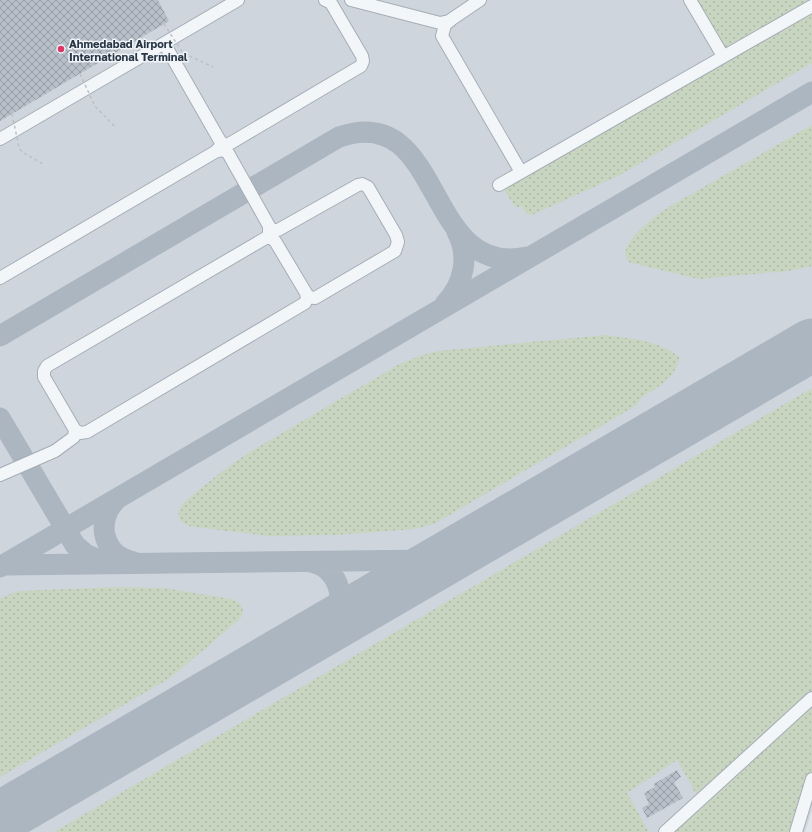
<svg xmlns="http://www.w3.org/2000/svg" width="812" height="832" font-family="'Golos Text',sans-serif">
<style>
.built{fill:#ced5dd}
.grass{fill:url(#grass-dots)}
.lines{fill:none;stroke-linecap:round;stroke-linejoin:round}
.taxiway{stroke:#acb6c0;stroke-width:21}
.runway{stroke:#acb6c0;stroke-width:53}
.building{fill:url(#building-cross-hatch)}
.minor-casing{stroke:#a5adb6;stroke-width:14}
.minor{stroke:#f3f6f8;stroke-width:12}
.path-bridge{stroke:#bac0c6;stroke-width:1.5;stroke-dasharray:3 3;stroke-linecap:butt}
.poi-dot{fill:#dd3865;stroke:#f0f4f8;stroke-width:1.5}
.labels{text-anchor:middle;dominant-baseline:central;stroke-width:3;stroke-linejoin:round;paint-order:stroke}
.poi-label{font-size:11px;font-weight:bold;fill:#273544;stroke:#f0f4f8;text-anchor:start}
</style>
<defs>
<pattern id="grass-dots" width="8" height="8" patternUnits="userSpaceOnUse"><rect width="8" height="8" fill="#c8d5c0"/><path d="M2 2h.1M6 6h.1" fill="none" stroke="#acb7a6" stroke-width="1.8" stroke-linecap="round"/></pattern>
<pattern id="building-cross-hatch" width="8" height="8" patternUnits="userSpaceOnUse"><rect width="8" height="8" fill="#b7bfc9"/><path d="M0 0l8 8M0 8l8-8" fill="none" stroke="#959ca5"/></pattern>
</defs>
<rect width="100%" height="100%" fill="#e0e5eb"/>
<path class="built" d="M0,0H812V810L805,832H0Z"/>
<path class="grass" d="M696,0H812L726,49L721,45Z
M812,10V63L618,176L532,215L527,214L521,206L516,208L503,188Z
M812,125V266L788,271L698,279L628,262L625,253C630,234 652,219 667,208Z
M606,335C631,339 659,340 679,357V361L672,375L662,384L640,399L637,405L434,524L415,529L335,535L269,536L188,526L180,520L178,512L183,503L225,469L253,450L398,365L419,356L438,351Z
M812,388V693L697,796L677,760L627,793L649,832H54Z
M117,587L164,588L231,599C241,602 247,611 239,620L170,678L0,777V598L19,591Z
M812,703V771L794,832H671Z"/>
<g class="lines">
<path class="taxiway" d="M445,304C464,284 470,256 457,232
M0,336L339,137C445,100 423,280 527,257
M0,418L75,545L87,555L103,561
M117,499C94,521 103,556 134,562
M310,562C342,567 350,609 326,628
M7,565L435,560L451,555
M0,567L812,92"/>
<path class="runway" d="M0,818L812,345"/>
</g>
<path class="building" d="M0,0H158L169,21L0,121Z
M677,770L681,777L674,782L683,798L647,818L642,808L649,804L644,793L655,787L654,784Z"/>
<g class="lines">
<g class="minor-casing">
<path id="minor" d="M351,0L440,23L449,21L480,0
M690,0L723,56
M451,20L445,25L442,36L521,172
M164,43L220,141L225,145L229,144L361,66L363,61L362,56L331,3L325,0
M0,139L238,0
M499,185L812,6
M269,226L272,230H278L358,185L362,184L368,187L396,235L398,242L395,251L315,298L309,297L306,293
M0,278L215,152L220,147
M75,430L80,433L87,432L305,303L307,299L306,293L275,241L271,238H267
M0,475L55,451L74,437L75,430L44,377V371L47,366L269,236V226L228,153L222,150L215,152
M665,832L812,698
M796,832L812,779"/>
</g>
<use href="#minor" class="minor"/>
<path class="path-bridge" d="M164,24L183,53L213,67
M80,74L95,106L115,127
M12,114L19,147L22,152L45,165"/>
</g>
<circle class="poi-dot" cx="61" cy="49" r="4"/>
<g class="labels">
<g class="poi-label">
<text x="69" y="43">Ahmedabad Airport<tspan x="69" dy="13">International Terminal</tspan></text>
</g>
</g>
</svg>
